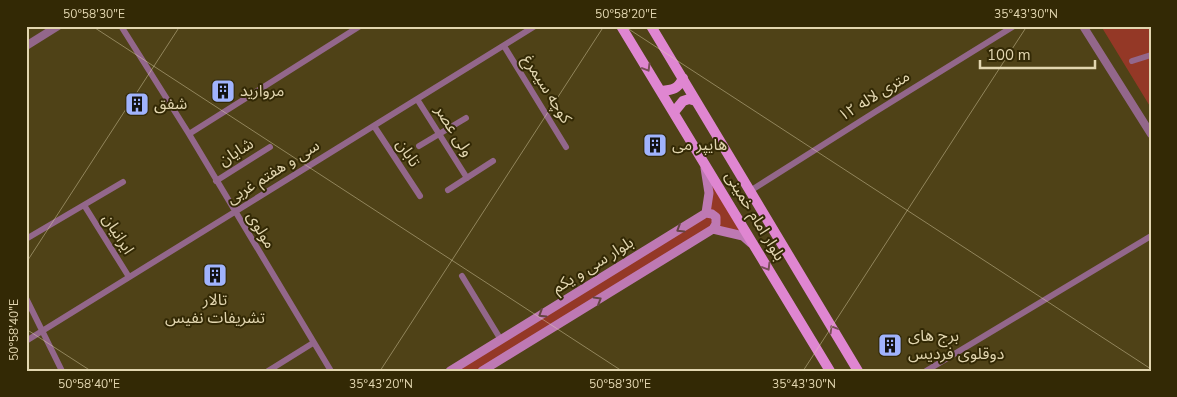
<svg xmlns="http://www.w3.org/2000/svg" width="1177" height="397" font-family="'Nunito Sans','Noto Sans Arabic',sans-serif">
<style>
.green{fill:#943826}
.lines{fill:none;stroke-linecap:round;stroke-linejoin:round}
.minor{stroke:#93678b;stroke-width:6}
.tertiary{stroke:#93678b;stroke-width:8}
.secondary{stroke:#be79b3;stroke-width:9}
.primary{stroke:#df86d1;stroke-width:10}
.oneway{stroke:#784e57}
.oneway2{stroke:#644542}
.ticks{fill:none;stroke:#e2d6b0;stroke-width:1;stroke-opacity:0.45}
.labels{text-anchor:middle;dominant-baseline:central;stroke-width:4;stroke-linejoin:round;paint-order:stroke}
.street-label{font-size:16px;fill:#e2d6b0;stroke:#332905}
.poi-label{font-size:16px;fill:#e2d6b0;stroke:#332905;text-anchor:start}
.neatline{fill:none;stroke:#e2d6b0;stroke-width:2}
.ticks-label{font-size:12px;text-anchor:middle;fill:#e2d6b0}
</style>
<rect width="100%" height="100%" fill="#4f4217"/>
<path class="green" d="M1101,26H1151V108Z
M711,176L745,234L718,228L709,210Z
M707,216L714,218V224L478,371H453Z"/>
<g class="lines">
<path class="minor" d="M121,26L189,134L331,371
M504,46L566,147
M1132,61L1151,55
M417,99L467,178
M374,126L420,196
M189,134L360,26
M419,146L466,118
M216,181L270,147
M448,190L493,161
M750,191L875,112L1014,26
M84,205L129,277
M26,239L123,182
M462,276L501,340
M26,298L62,371
M26,341L535,26
M268,371L313,343
M926,371L1151,236"/>
<path class="tertiary" d="M1083,26L1151,134
M26,46L58,26"/>
<path class="secondary" d="M706,213L712,214L716,217V224L713,229
M450,371L706,213L709,193L705,168
M482,371L713,229L743,236L751,243"/>
<path class="primary" d="M621,26L830,371
M651,26L858,371
M661,91C673,90 678,89 683,78
M674,112L683,101L689,99L696,101"/>
</g>
<defs><path id="oneway-chevron" d="M-2-3.5L2.5 0L-2 3.5" fill="none" stroke-width="1.6" stroke-linecap="round" stroke-linejoin="round" transform="scale(1.25)"/></defs>
<g class="oneway">
<use href="#oneway-chevron" transform="translate(647 68) rotate(59)"/>
<use href="#oneway-chevron" transform="translate(767 267) rotate(59)"/>
<use href="#oneway-chevron" transform="translate(833 329) rotate(-121)"/>
</g>
<g class="oneway2">
<use href="#oneway-chevron" transform="translate(680 229) rotate(148)"/>
<use href="#oneway-chevron" transform="translate(598 300) rotate(-31)"/>
<use href="#oneway-chevron" transform="translate(542 314) rotate(148)"/>
</g>
<path class="ticks" d="M92,26L622,371M624,26L1151,369M26,263L180,26M26,329L91,371M380,371L604,26M803,371L1027,26"/>
<defs>
<g id="building-square" transform="scale(1.25)"><rect x="-9" y="-9" width="18" height="18" rx="4" fill="#a0b3fd" stroke="#332905"/><path d="M-4-6H4V6H1V3H-1V6H-4ZM-2.5-4.3h1.7v1.8h-1.7ZM.8-4.3h1.7v1.8H.8ZM-2.5-1h1.7V.8h-1.7ZM.8-1h1.7V.8H.8Z" fill="#111"/></g>
</defs>
<g fill-rule="evenodd">
<use href="#building-square" x="223" y="91"/>
<use href="#building-square" x="137" y="104"/>
<use href="#building-square" x="655" y="145"/>
<use href="#building-square" x="215" y="275"/>
<use href="#building-square" x="890" y="345"/>
</g>
<g class="labels">
<g class="street-label">
<text transform="translate(547 89) rotate(58)">کوچه سیمرغ</text>
<text transform="translate(874 96) rotate(-32)">۱۲ متری لاله</text>
<text transform="translate(454 131) rotate(58)">ولی عصر</text>
<text transform="translate(236 152) rotate(-32)">شایان</text>
<text transform="translate(408 153) rotate(57)">تابان</text>
<text transform="translate(273 172) rotate(-32)">سی و هفتم غربی</text>
<text transform="translate(755 216) rotate(59)">بلوار امام خمینی</text>
<text transform="translate(261 230) rotate(59)">مولوی</text>
<text transform="translate(118 234) rotate(58)">ایرانیان</text>
<text transform="translate(593 265) rotate(-32)">بلوار سی و یکم</text>
</g>
<g class="poi-label">
<text x="240" y="91">مروارید</text>
<text x="154" y="104">شفق</text>
<text x="672" y="145">هایپر می</text>
<text x="215" y="300" text-anchor="middle">تالار<tspan x="215" dy="18">تشریفات نفیس</tspan></text>
<text x="908" y="336">برج های<tspan x="908" dy="18">دوقلوی فردیس</tspan></text>
</g>
</g>
<rect width="1177" height="397" fill="none" stroke="#332905" stroke-width="55"/>
<path d="M980 60v8h115v-8" fill="none" stroke="#e2d6b0" stroke-width="2.5"/>
<text x="987" y="60" font-size="15" fill="#e2d6b0" stroke="#332905" stroke-width="4" paint-order="stroke">100 m</text>
<rect x="28" y="28" width="1122" height="342" class="neatline"/>
<g class="ticks-label">
<text x="94" y="18">50°58'30"E</text>
<text x="626" y="18">50°58'20"E</text>
<text x="1026" y="18">35°43'30"N</text>
<text transform="translate(14 330) rotate(-90)" y="4">50°58'40"E</text>
<text x="89" y="388">50°58'40"E</text>
<text x="381" y="388">35°43'20"N</text>
<text x="620" y="388">50°58'30"E</text>
<text x="804" y="388">35°43'30"N</text>
</g>
</svg>
